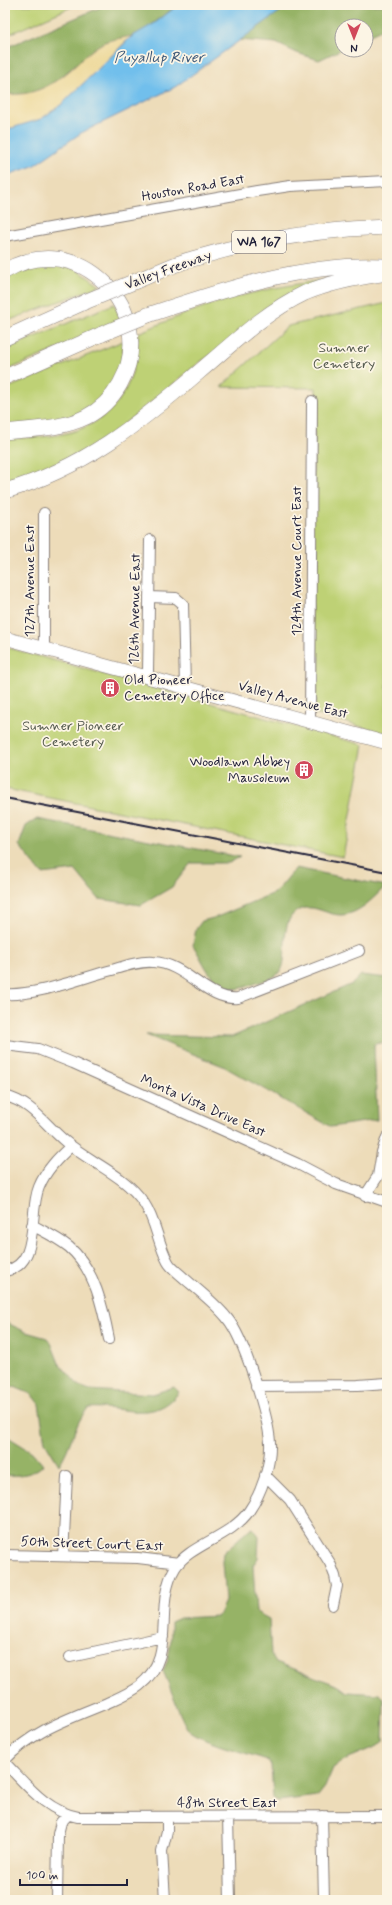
<svg xmlns="http://www.w3.org/2000/svg" width="392" height="1905" font-family="Mynerve,sans-serif">
<style>
.green{fill:#bed174;stroke:#707a58}
.forest{fill:#96b366;stroke:#5c6a50}
.sand{fill:#eeda9e;stroke:#887e6c}
.water{fill:#71bfec;stroke:#4a7094}
.lines{fill:none;stroke-linecap:round;stroke-linejoin:round}
.minor-casing{stroke:#887f7a;stroke-width:12}
.major-casing{stroke:#887f7a;stroke-width:14}
.highway-casing{stroke:#887f7a;stroke-width:16}
.minor{stroke:#fff;stroke-width:10}
.major{stroke:#fff;stroke-width:13}
.highway{stroke:#fff;stroke-width:15}
.rail{stroke:#22223b;stroke-width:2}
.highway-bridge-casing{stroke:#887f7a;stroke-width:16;stroke-linecap:butt}
.highway-bridge{stroke:#fff;stroke-width:15}
.labels{text-anchor:middle;dominant-baseline:central;stroke-width:3.5;stroke-linejoin:round;paint-order:stroke}
.shield{fill:#fcf5e5;stroke:#63616e;stroke-width:1}
.shield-label{font-size:13px;font-weight:bold;fill:#22223b}
.street-label{font-size:14px;fill:#22223b;stroke:#fcf5e5}
.park-label{font-size:14px;fill:#51574c;stroke:#fcf5e5}
.poi-label{font-size:14px;fill:#22223b;stroke:#fcf5e5;text-anchor:start}
.water-label{font-size:15px;font-style:italic;fill:#3e5979;stroke:#fcf5e5}
</style>
<rect width="100%" height="100%" fill="#fcf5e5"/>
<filter id="ink" filterUnits="userSpaceOnUse"><feTurbulence type="fractalNoise" baseFrequency=".025" numOctaves="2"/><feDisplacementMap in="SourceGraphic" scale="8" xChannelSelector="R" yChannelSelector="G"/><feConvolveMatrix kernelMatrix="1 2 1 2 8 2 1 2 1" color-interpolation-filters="sRGB"/></filter>
<filter id="wash" filterUnits="userSpaceOnUse"><feTurbulence type="fractalNoise" baseFrequency=".012" numOctaves="4" result="noise"/><feDisplacementMap in="SourceGraphic" scale="16" xChannelSelector="R" yChannelSelector="G"/><feGaussianBlur stdDeviation="0.9" result="paint"/><feColorMatrix in="noise" values="0 0 0 0 0 0 0 0 0 0 0 0 0 0 0 0 0 1.4 0 .05"/><feComposite in="paint" operator="in"/></filter>
<g filter="url(#wash)">
<rect width="100%" height="100%" fill="#eddcb9"/>
<path class="green" d="M5,5H76L5,36Z
M45,263L75,268L100,286L5,322V277Z
M324,280L200,362L96,447L5,486V439C28,437 56,438 78,430C123,413 136,378 138,333C158,325 178,316 198,309C239,294 281,286 324,280Z
M387,303V734L312,713L311,531L316,388L221,387L288,326Z
M114,304L122,322L5,371V349Z
M123,341C125,373 105,404 75,416C54,424 27,423 5,426V389Z
M5,647L364,745L343,857L6,789Z"/>
<path class="forest" d="M106,5H178C163,15 150,29 132,36C124,40 114,39 105,42C95,47 86,55 78,62C56,83 37,97 5,94V48Z
M289,5H387V27L366,37V26H342V49L319,60L297,53L276,43L239,40Z
M37,819L240,857L229,863H191L172,887L141,905L99,899L75,870L42,874L19,845L26,826Z
M296,868L386,886C373,898 360,914 341,915C325,915 313,902 297,911C277,923 291,962 279,973C273,979 259,982 251,985C216,1000 208,969 193,945L196,929L202,921L217,917L276,892Z
M361,975L387,978V1042L374,1044L377,1120L331,1127L223,1066L146,1035L232,1037L352,984Z
M5,1322L26,1332L47,1338L51,1343L59,1363L79,1386L90,1390L153,1394L174,1387L179,1392C155,1425 121,1405 88,1408C74,1424 71,1447 59,1465L45,1442L39,1404L31,1394L5,1383Z
M5,1435L32,1452L43,1465C33,1475 19,1476 5,1475Z
M253,1528L259,1536L258,1558L253,1565L256,1612L269,1619L271,1654L276,1662L339,1686L347,1692L379,1694L384,1699L383,1741L378,1746L344,1760L333,1768L325,1787L318,1796L278,1801L273,1798L271,1765L267,1760C251,1754 194,1741 187,1728C177,1711 172,1690 163,1671C171,1655 171,1641 171,1622L180,1618L218,1616L225,1601L222,1562L223,1553L245,1533Z"/>
<path class="sand" d="M132,36C96,68 56,127 5,130V94C34,97 55,84 76,65C85,56 94,47 105,42C113,39 123,38 132,36Z"/>
<path class="water" d="M178,5H289L175,87L81,133L33,166L5,176V130L41,119L62,104L131,37L155,23Z"/>
</g>
<g filter="url(#ink)">
<g class="lines">
<g class="minor-casing">
<path id="minor" d="M5,236L257,191L290,186L387,181
M149,597L176,598L183,604L185,687
M44,649V513
M143,676L148,671L150,540
M310,721L312,401
M5,994C36,996 81,978 112,970C125,966 139,961 153,962C186,963 207,1001 238,998L359,951
M5,1045L38,1049L73,1063L298,1164L336,1184L387,1202
M5,1096C33,1103 45,1125 66,1142C91,1163 125,1175 144,1203C156,1221 158,1244 168,1262C171,1268 179,1273 184,1278C199,1291 215,1303 227,1318C244,1338 268,1415 270,1442C271,1465 262,1492 249,1511C231,1537 189,1545 175,1568C152,1607 179,1656 139,1686C130,1693 118,1698 107,1703C71,1718 31,1731 5,1760
M365,1196L378,1176L382,1152L387,1137
M32,1225C45,1232 58,1238 69,1247C95,1269 103,1308 109,1339
M5,1271C41,1265 28,1213 39,1187C46,1170 58,1158 71,1146
M256,1386L358,1385L387,1383
M265,1475L290,1500L330,1563L335,1576L337,1586L333,1605
M5,1555L138,1558L179,1563
M63,1556L67,1476
M70,1657L163,1637
M5,1763C27,1785 46,1811 78,1817L387,1816
M322,1816L324,1900
M228,1817L230,1900
M57,1900L58,1834L61,1822L68,1815
M165,1900L162,1851L167,1831V1817"/>
</g>
<g class="major-casing">
<path id="major" d="M5,638L387,743"/>
</g>
<g class="highway-casing">
<path id="highway" d="M5,271C78,226 161,311 120,384C112,398 100,410 86,417C62,429 31,429 5,432
M136,281C154,274 173,264 192,259C256,240 321,229 387,227
M148,315C223,290 302,263 383,266
M5,338L87,301
M5,377L102,334
M5,491C83,469 138,424 199,372C232,344 265,312 305,293C331,282 359,277 387,273"/>
</g>
<use href="#minor" class="minor"/>
<use href="#major" class="major"/>
<use href="#highway" class="highway"/>
<path class="rail" d="M5,798L387,872"/>
<g class="highway-bridge-casing">
<path id="highway-bridge" d="M87,301L136,281
M102,334L148,315"/>
</g>
<use href="#highway-bridge" class="highway-bridge"/>
</g>
</g>
<defs>
<g id="building-disc" transform="scale(1)"><circle r="9.5" fill="#d1495b" stroke="#fcf5e5"/><path d="M-4-6H4V6H1V3H-1V6H-4ZM-2.5-4.3h1.7v1.8h-1.7ZM.8-4.3h1.7v1.8H.8ZM-2.5-1h1.7V.8h-1.7ZM.8-1h1.7V.8H.8Z" fill="#fff"/></g>
</defs>
<g fill-rule="evenodd">
<use href="#building-disc" x="110" y="688"/>
<use href="#building-disc" x="304" y="770"/>
</g>
<g class="labels">
<rect class="shield" x="232" y="231" width="54" height="22" rx="3"/>
<g class="shield-label">
<text x="259" y="242">WA 167</text>
</g>
<g class="street-label">
<text transform="translate(193 188) rotate(-10)">Houston Road East</text>
<text transform="translate(168 270) rotate(-20)">Valley Freeway</text>
<text transform="translate(297 561) rotate(-90)">124th Avenue Court East</text>
<text transform="translate(30 581) rotate(-90)">127th Avenue East</text>
<text transform="translate(135 609) rotate(-89)">126th Avenue East</text>
<text transform="translate(293 700) rotate(15)">Valley Avenue East</text>
<text transform="translate(203 1106) rotate(24)">Monta Vista Drive East</text>
<text transform="translate(92 1544) rotate(2)">50th Street Court East</text>
<text x="227" y="1803">48th Street East</text>
</g>
<g class="park-label">
<text x="344" y="348">Sumner<tspan x="344" dy="16">Cemetery</tspan></text>
<text x="73" y="726">Sumner Pioneer<tspan x="73" dy="16">Cemetery</tspan></text>
</g>
<g class="poi-label">
<text x="124" y="680">Old Pioneer<tspan x="124" dy="16">Cemetery Office</tspan></text>
<text x="290" y="762" text-anchor="end">Woodlawn Abbey<tspan x="290" dy="16">Mausoleum</tspan></text>
</g>
<g class="water-label">
<text x="159" y="58">Puyallup River</text>
</g>
</g>
<rect width="392" height="1905" fill="none" stroke="#fcf5e5" stroke-width="20"/>
<g transform="translate(354 38) rotate(180)"><circle r="19" fill="#fcf5e5" stroke="#a5a1a1"/>
<path d="M0-3L7 15L0 10L-7 15Z" fill="#d1495b"/>
<text y="-6" font-size="11" font-weight="bold" text-anchor="middle" fill="#22223b">N</text>
</g>
<path d="M20 1879v6h107v-6" fill="none" stroke="#22223b" stroke-width="2"/>
<text x="26" y="1879" font-size="12" fill="#22223b" stroke="#fcf5e5" stroke-width="3" paint-order="stroke">100 m</text>
</svg>
